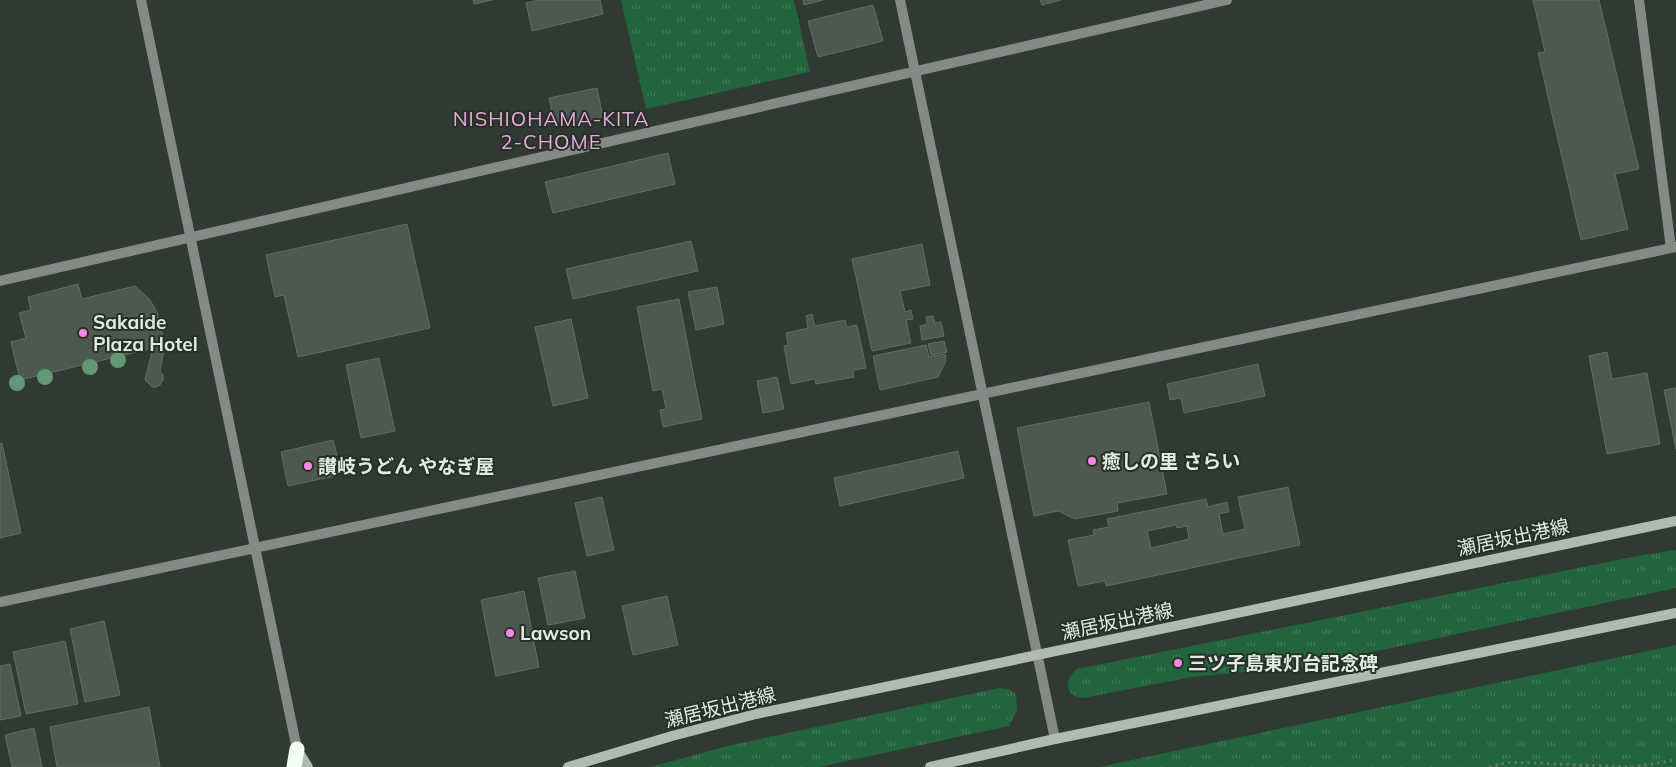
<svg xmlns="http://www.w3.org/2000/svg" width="1676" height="767" font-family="Mulish,'Noto Sans JP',sans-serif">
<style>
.grass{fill:url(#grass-tufts)}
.building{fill:#4d5850;stroke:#616c64;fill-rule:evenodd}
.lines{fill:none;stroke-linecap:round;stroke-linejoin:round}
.path{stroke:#69726c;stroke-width:3;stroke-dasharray:2.5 4;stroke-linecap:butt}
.minor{stroke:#858a86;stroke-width:10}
.tertiary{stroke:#858a86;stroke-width:10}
.secondary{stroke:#b1b9b3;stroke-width:10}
.motorway{stroke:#f1fef4;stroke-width:15}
.tree{fill:#629974}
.poi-dot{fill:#fa87e7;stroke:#263029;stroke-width:2}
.labels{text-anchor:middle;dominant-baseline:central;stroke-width:4;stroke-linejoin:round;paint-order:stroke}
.poi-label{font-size:19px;font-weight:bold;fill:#e3e9e5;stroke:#263029;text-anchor:start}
.street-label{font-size:19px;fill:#e3e9e5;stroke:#263029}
.neighbourhood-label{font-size:20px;letter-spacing:1px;fill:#e9a9dc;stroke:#263029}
</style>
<defs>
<pattern id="grass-tufts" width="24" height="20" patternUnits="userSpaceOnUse" patternTransform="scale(1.25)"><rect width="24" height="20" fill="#22643c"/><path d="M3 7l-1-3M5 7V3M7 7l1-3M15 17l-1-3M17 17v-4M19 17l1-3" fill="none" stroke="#427a58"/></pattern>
</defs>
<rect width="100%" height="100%" fill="#303a33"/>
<path class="grass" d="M621,0H794L810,72L646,109Z
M1676,550V588L1306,666L1192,677L1083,698C1064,696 1064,680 1077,669L1643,555Z
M1676,645V767H1099Z
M999,688L1008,689L1016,694L1017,711L1009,726L819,767H650L732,745Z"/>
<path class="building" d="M473,0H492L474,4Z
M538,0H600L603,14L532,31L526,3Z
M803,0H823L804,5Z
M1040,0H1061L1042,5Z
M1533,0H1599L1639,169L1615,174L1628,229L1581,240L1538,53L1545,52Z
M873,5L883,41L818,57L808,21Z
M597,88L603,117L555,127L549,98Z
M668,153L675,184L553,213L545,182Z
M407,224L430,328L298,357L284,295L275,297L266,255Z
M691,241L698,271L573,299L566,269Z
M922,244L930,285L900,291L905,312L911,310L913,319L906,320L911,343L872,351L852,259Z
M78,284L82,299L135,286L150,300L157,312L165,345L160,371L163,375V380L160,385L156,387H152L145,380L153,348L20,380L11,342L26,338L19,313L31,310L28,297Z
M717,287L724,324L696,330L688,292Z
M679,299L702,419L663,427L660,410L666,409L662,389L653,391L637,307Z
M812,314L815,326L845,320L847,327L857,325L866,368L853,370L854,377L816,384L815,379L791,384L784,346L788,345L786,333L808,328L806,316Z
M933,316L935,323L941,322L944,336L922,340L920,326L927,324L926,317Z
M571,319L588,398L553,406L535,327Z
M944,341L947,352L931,355L928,344Z
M926,345L929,357L945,354L946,361L938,377L880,390L873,356Z
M1607,352L1612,379L1647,373L1660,444L1607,454L1589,356Z
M379,358L395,431L361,438L346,365Z
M1258,364L1265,396L1184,413L1181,398L1170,400L1167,384Z
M777,377L784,409L763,413L757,381Z
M1676,388V449L1664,390Z
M1149,402L1167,494L1117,503L1118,511L1075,519L1058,511L1034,516L1017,428Z
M333,440L337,455L331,456L335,476L288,486L281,452Z
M2,443L21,533L0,538V444Z
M958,451L964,478L840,506L834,478Z
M1288,487L1300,545L1106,586L1105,581L1078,586L1068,540L1094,535L1093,530L1109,527L1107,519L1206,499L1208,507L1227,502L1229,512L1219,514L1223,534L1245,529L1238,497ZM1176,525L1177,528L1187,526L1189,539L1151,548L1147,531Z
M602,497L614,550L587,556L575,503Z
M575,571L585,618L548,625L538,578Z
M524,591L539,667L496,676L481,600Z
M667,596L678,645L633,655L622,606Z
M104,621L120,695L85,702L70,629Z
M65,641L78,704L26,714L13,652Z
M10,664L21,716L0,720V666Z
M149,707L160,767H57L50,727Z
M34,728L42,767H12L5,735Z"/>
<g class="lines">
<path class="path" d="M1489,767L1510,762L1632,767L1676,760"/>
<path class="minor" d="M1639,0L1671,248
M0,281L1227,0"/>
<path class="tertiary" d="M141,0L297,749
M900,0L1055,739
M0,602L1676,247"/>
<path class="secondary" d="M297,749L308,767
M568,767L672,736L756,714L1676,521
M930,767L1055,739L1676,613"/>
<path class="motorway" d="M294,767L297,749"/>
</g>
<g class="tree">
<circle cx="118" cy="360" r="8"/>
<circle cx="90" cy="367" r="8"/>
<circle cx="45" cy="377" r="8"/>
<circle cx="17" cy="383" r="8"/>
</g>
<g class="poi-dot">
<circle cx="83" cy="333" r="5"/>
<circle cx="1092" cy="461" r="5"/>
<circle cx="308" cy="466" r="5"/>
<circle cx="510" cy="633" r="5"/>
<circle cx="1178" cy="663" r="5"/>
</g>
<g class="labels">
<g class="poi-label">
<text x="93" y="322">Sakaide<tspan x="93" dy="22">Plaza Hotel</tspan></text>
<text x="1102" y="461">癒しの里 さらい</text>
<text x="318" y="466">讃岐うどん やなぎ屋</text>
<text x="520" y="633">Lawson</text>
<text x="1188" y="663">三ツ子島東灯台記念碑</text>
</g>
<g class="street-label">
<text transform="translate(1513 537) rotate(-12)">瀬居坂出港線</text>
<text transform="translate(1117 621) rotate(-12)">瀬居坂出港線</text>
<text transform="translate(720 707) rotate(-14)">瀬居坂出港線</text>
</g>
<g class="neighbourhood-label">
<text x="551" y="118">NISHIOHAMA-KITA<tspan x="551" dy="23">2-CHOME</tspan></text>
</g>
</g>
</svg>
